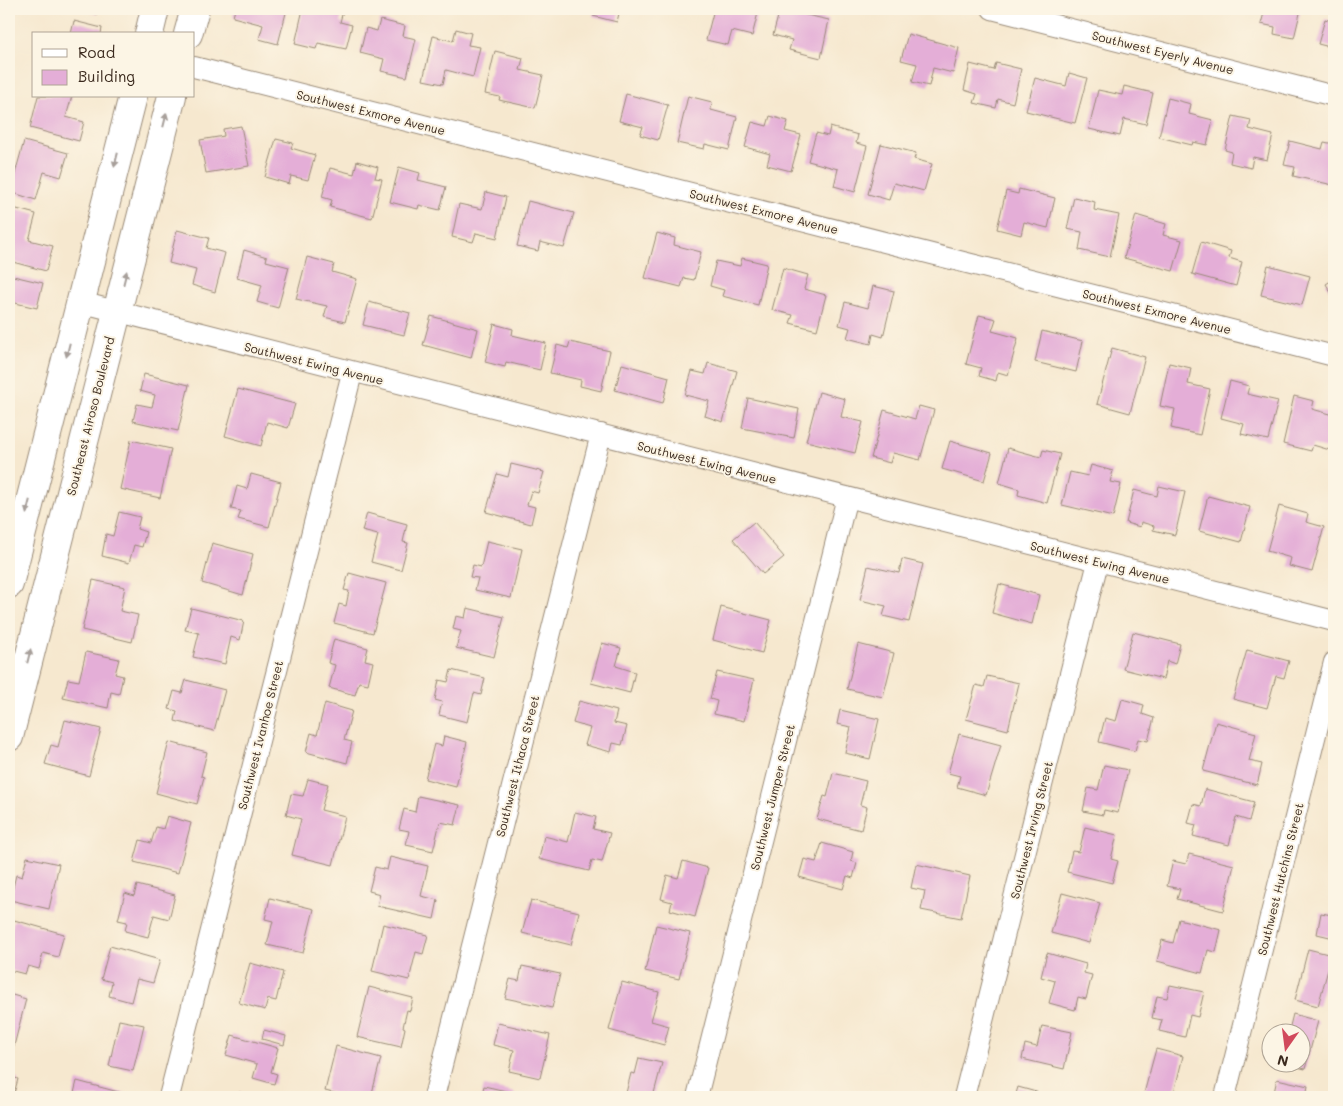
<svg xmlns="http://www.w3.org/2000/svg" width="1343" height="1106" font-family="Mali,sans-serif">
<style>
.building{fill:#e4aed7}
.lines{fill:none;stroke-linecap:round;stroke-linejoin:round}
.minor-casing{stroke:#988976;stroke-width:22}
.secondary-casing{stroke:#988976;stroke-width:30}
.minor{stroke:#fff;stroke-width:20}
.secondary{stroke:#fff;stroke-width:28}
.oneway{fill:#a79f9a}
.labels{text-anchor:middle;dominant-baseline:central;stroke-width:4;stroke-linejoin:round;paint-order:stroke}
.street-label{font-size:12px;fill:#3b2a1e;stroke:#fcf5e5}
</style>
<rect width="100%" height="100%" fill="#fcf5e5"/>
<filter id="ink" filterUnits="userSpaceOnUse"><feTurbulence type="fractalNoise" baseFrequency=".02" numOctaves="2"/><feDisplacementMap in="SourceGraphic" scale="10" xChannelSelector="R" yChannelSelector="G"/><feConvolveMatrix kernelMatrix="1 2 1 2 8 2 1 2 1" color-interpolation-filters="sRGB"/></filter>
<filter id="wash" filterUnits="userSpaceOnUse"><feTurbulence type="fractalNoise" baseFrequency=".0096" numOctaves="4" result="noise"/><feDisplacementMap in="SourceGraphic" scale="20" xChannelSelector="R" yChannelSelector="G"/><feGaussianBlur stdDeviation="1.12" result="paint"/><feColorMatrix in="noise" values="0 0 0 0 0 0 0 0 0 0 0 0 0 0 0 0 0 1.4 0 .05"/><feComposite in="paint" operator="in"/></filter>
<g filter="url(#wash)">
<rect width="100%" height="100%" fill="#f6e8cf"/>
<g id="blocks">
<path class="building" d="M78,9H98L97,14Z
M235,9H287L278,44L259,39L263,25L233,17Z
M303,9H334L343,11L340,22L352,25L346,49L318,43L316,49L295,44Z
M595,9H620L617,22L593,16Z
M714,9H759L752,36L732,31L728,45L706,40Z
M780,9L829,20L821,58L789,50L792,40L773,35Z
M1265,9H1301L1294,38L1274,34L1275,27L1261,24Z
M1325,19L1334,22V48L1318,44Z
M380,20L405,26L403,36L416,39L407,77L381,71L384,59L360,53L366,28L377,31Z
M74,21L102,28L101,34H71Z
M456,29L471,33L468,45L480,47L473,77L446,70L443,84L423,80L433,36L453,41Z
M908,34L959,48L953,73L933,68L929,86L912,82L917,64L901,60Z
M495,51L523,58L520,70L543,75L535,108L499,100L500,97L485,94Z
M996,63L1021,69L1013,103L998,99L996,108L974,103L977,94L964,90L970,64L994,70Z
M1069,73L1087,78L1075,123L1026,111L1035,78L1066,86Z
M1124,86L1153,93L1146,124L1124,119L1120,136L1089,129L1098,90L1122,95Z
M626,94L668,105L658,140L640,135L643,127L619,121Z
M38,96H72L66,117L84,122L79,141L30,128Z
M688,96L712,102L711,110L737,117L729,150L705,144L704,149L677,143Z
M1168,98L1191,104L1189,114L1213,120L1207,145L1193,142L1192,145L1159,137Z
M770,116L788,121L785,131L801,135L791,171L767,165L770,154L745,147L752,122L767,126Z
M1233,116L1251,120L1249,129L1273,135L1267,160L1253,157L1251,168L1230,163L1232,152L1225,150Z
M241,126L249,166L206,173L200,140L224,136L223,129Z
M830,127L858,135L856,143L867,146L855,192L834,186L838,169L808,161L816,133L828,136Z
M276,139L293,143L291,148L315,155L308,180L291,176L289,184L265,177Z
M24,141L68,153L61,177L44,172L36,200L10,192Z
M1290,141L1322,149L1324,142L1334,144L1333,185L1293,176L1295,167L1284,165Z
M881,144L916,153L914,159L932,164L924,191L894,183L889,200L868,194Z
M357,161L378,167L375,178L382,179L372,218L330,207L332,200L322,197L330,168L354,174Z
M399,167L420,173L418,180L446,187L440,210L419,205L418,209L390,202Z
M1019,189L1055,198L1048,228L1024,222L1021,235L997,229L1006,191L1018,194Z
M486,192L506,197L497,238L476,233L473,242L452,237L459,204L482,209Z
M1074,197L1095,202L1094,210L1119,215L1110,257L1079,250L1082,232L1067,229Z
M528,201L574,213L564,248L540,242L538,251L517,246Z
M9,207L36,214L29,240L53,246L46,271L9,261Z
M1136,215L1166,224L1163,235L1182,240L1173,271L1124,258Z
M177,230L209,238L206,248L225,253L215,292L192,285L196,270L169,263Z
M657,233L675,238L674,245L701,252L694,280L684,278L681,287L645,278Z
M1201,242L1231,251L1229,258L1242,262L1236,286L1192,274Z
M244,250L267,257L266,261L289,267L278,308L257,302L262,285L237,278Z
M307,257L334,264L332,272L357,279L345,322L324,317L327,306L296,299Z
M742,258L767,264L758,305L722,296L724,290L710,286L716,261L740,266Z
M1268,265L1310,276L1302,305L1261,295Z
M783,268L808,275L804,289L826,295L817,330L790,323L793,315L772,310Z
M9,275L43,283L37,308L11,302L9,310Z
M1334,279V298L1326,284Z
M873,286L894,291L883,337L873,334L871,344L847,338L850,328L839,325L845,302L868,308Z
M369,302L410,313L404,335L363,325Z
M979,315L996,319L992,331L1018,338L1008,375L998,372L996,381L979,376L981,368L966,364Z
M431,316L478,329L471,358L423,345Z
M494,324L513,329L512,335L546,343L540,370L506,362L505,367L485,362Z
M1042,331L1083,341L1076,372L1035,362Z
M570,342L610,351L601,391L580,386L581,380L550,373L557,345L568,348Z
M1112,348L1145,357L1130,413L1097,404Z
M708,363L737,371L723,422L705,416L709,401L685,395L692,371L705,374Z
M1169,363L1191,368L1188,384L1210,389L1200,435L1171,428L1175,409L1160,406Z
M622,364L669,377L663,403L615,390Z
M144,374L189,385L178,431L133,421L137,404L152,407L155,395L140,391Z
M1230,381L1249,386L1247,394L1278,401L1268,440L1241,434L1244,424L1221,418Z
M238,389L295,404L288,428L267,422L261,446L225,436Z
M819,392L845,399L841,417L863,422L855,453L806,441Z
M1294,396L1314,401L1312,409L1334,415L1333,451L1313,445L1311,451L1283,444Z
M748,398L799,409L794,438L742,428Z
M919,406L934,410L920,460L893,453L890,463L871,458L884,410L915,419Z
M131,440L171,449L160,498L120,489Z
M950,441L992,453L984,481L942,469Z
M1008,448L1041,457L1043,450L1060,454L1047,503L1018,495L1019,489L999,483Z
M511,464L544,472L538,493L531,491L527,505L535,507L531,524L486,512L497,474L508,477Z
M1091,465L1113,471L1110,482L1121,484L1113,517L1062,505L1070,472L1088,476Z
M251,474L281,482L269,527L238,519L241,511L231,509L237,486L247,489Z
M1159,486L1185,492L1175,535L1153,530L1154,526L1141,522L1140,527L1126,523L1134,490L1157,496Z
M1208,496L1250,507L1241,542L1199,531Z
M1279,506L1308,514L1306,522L1324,527L1312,572L1289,566L1291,558L1267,551Z
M119,512L140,517L137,529L146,532L142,547L134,545L129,563L102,556L106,534L113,536Z
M367,513L407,524L403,542L408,543L401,570L371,562L378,535L362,531Z
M754,522L784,557L763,574L733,539Z
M487,541L522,549L511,598L475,590L478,578L470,577L473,565L481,567Z
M212,543L253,554L243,595L202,583Z
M902,559L923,564L909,622L883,616L886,606L860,600L868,566L899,573Z
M349,573L386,583L373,633L334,623L339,604L346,606L349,591L344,590Z
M93,580L125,587L120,611L138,615L132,642L82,630Z
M999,584L1039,595L1032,624L992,613Z
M721,607L771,620L762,653L713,640Z
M191,608L244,621L240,640L231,637L225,664L193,657L199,633L185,630Z
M467,608L504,617L494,657L456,648L461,631L453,629L456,616L465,618Z
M1133,632L1180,644L1175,664L1167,661L1163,679L1123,669Z
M334,639L368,648L365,660L373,662L368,684L359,682L355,695L329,688L335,665L328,663Z
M602,643L621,648L616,666L635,672L630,693L591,683Z
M858,644L894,653L883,697L847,689Z
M1247,650L1289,661L1284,678L1276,676L1267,708L1233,699Z
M86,652L119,659L115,674L123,676L119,694L111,692L108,708L63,698L68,679L79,681Z
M451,670L485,678L481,695L474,693L467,722L439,715L442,702L435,700L439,680L448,682Z
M717,672L754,680L744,721L714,714L717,701L710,699Z
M987,676L1019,683L1008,730L966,719L976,685L984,687Z
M186,680L225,690L214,731L175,721L177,711L169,709L174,691L182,693Z
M1122,699L1144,705L1142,714L1154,718L1148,741L1138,739L1135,751L1099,742L1105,718L1116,721Z
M579,701L617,711L614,723L627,726L622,745L613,743L611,752L585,745L590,728L573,723Z
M325,703L352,711L344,740L352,742L347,763L306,752L311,733L317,735Z
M840,710L879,719L870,759L845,753L851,727L837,724Z
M65,720L101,729L89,776L45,764L51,745L58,747Z
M1216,722L1256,733L1249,761L1262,764L1257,785L1203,771Z
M959,734L1001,745L986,795L957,787L960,776L948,773Z
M444,736L467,742L456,787L425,779L434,744L442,746Z
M169,742L207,752L201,776L204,777L197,804L156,793Z
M1104,765L1128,770L1118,813L1104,810L1103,815L1083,811L1088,788L1098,790Z
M833,773L866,781L860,805L867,807L861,830L817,819L824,796L827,797Z
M308,779L328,784L321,810L345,816L333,865L292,855L301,819L286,815L291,794L303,796Z
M1205,789L1254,802L1249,821L1236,817L1229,845L1193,836L1196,825L1188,823L1193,804L1201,806Z
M418,796L460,805L455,825L440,822L433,851L406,845L409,831L399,829L404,809L415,812Z
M575,812L596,817L593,829L610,833L602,862L592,860L589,871L539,859L544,836L568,842Z
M167,816L191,823L178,873L134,862L140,840L151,843L156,827L163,829Z
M1085,827L1117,835L1111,859L1118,861L1112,883L1067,872L1072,851L1079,852Z
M822,843L853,852L851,861L857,863L853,878L847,876L843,889L799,877L804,859L816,862Z
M1334,850V871L1328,870Z
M1189,854L1234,865L1223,911L1177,899L1180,889L1167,886L1173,861L1186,864Z
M27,857L59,864L49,909L10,900L16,875L22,877Z
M390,857L428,866L421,896L438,900L434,919L377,906L380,894L369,891L375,867L387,870Z
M683,861L708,868L695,917L670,910L672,902L661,899L667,875L678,878Z
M916,864L970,876L961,918L921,910L925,891L911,888Z
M137,885L175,895L169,919L154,915L148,937L125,931L127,922L118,920L125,893L134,896Z
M1062,893L1100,903L1089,943L1051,933Z
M270,898L314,909L303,953L267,945L273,921L265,919Z
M531,900L579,912L571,945L522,933Z
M1333,908L1334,938L1317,934L1321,913L1332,915Z
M1179,919L1221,930L1216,952L1208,950L1202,973L1157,961L1162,940L1173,943Z
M14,920L64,934L58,957L43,953L39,969L28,966L25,974L9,970V938Z
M383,924L428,935L423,954L416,952L409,980L372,971Z
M656,925L690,933L679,979L645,971Z
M110,946L160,960L153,983L137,979L131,1002L109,996L112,982L101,979Z
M1308,949L1332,955L1318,1006L1295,1000Z
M1047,953L1086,964L1084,973L1092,975L1086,999L1078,997L1075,1010L1049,1003L1055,981L1041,977Z
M250,963L283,972L276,1001L268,999L265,1010L239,1003Z
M522,966L560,974L552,1008L505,998L510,979L519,981Z
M622,982L659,992L651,1021L669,1026L664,1045L609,1030Z
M1170,985L1204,992L1198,1017L1190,1015L1185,1037L1159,1031L1162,1020L1152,1018L1157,996L1167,998Z
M369,987L413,998L410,1011L407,1010L403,1027L405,1028L401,1047L357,1037Z
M9,994L26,999L14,1046L9,1045Z
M1293,1014L1318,1021L1305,1069L1286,1064H1300V1034H1288Z
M119,1020L144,1025L133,1071L109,1066Z
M498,1023L550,1035L540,1078L509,1071L514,1050L493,1045Z
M1042,1026L1072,1032L1064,1069L1022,1059L1025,1044L1037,1047Z
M264,1030L286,1036L284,1045L262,1039Z
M232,1035L278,1048L271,1072L277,1074L274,1084L253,1078L257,1064L226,1055Z
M336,1046L381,1058L371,1097H351L325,1091Z
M1156,1049L1183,1056L1173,1097H1143Z
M639,1058L662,1063L653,1097H625L631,1073L635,1074Z
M9,1076L18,1079L13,1097H9Z
M1277,1079L1308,1086L1306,1096L1310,1097H1273Z
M77,1081L126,1094L125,1097H73Z
M484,1086L515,1093L514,1097H481Z
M1018,1087L1047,1095L1046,1097H1015Z
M239,1092L256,1097H238Z"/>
</g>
</g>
<g filter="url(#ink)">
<use href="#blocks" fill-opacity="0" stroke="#988976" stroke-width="1"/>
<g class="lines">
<g class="minor-casing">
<path id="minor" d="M992,9L1334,96
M194,67L1334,356
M80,302L1334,621
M169,1097L352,373
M434,1097L601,434
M697,1097L847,497
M964,1097L1098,562
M1225,1097L1334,662"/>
</g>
<g class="secondary-casing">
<path id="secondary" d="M149,34L155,9
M188,34L195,9
M9,584L133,96
M9,737L172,96"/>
</g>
<use href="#minor" class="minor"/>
<use href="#secondary" class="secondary"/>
</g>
<defs><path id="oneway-solid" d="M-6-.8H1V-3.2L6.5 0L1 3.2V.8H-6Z" transform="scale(1.25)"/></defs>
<g class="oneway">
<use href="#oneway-solid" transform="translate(165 120) rotate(-76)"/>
<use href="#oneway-solid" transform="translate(116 160) rotate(104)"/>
<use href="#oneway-solid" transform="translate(125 278) rotate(-76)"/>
<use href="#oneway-solid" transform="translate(68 350) rotate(104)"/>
<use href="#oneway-solid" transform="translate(28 507) rotate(104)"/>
<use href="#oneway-solid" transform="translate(29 656) rotate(-76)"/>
</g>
</g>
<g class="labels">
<g class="street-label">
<text transform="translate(1163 52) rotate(14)">Southwest Eyerly Avenue</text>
<text transform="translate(371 112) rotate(14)">Southwest Exmore Avenue</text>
<text transform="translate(764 211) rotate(14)">Southwest Exmore Avenue</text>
<text transform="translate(1157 311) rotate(14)">Southwest Exmore Avenue</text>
<text transform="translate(314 363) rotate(14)">Southwest Ewing Avenue</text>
<text transform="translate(90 416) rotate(-76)">Southeast Airoso Boulevard</text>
<text transform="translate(707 462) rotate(14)">Southwest Ewing Avenue</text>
<text transform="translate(1100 562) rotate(14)">Southwest Ewing Avenue</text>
<text transform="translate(260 735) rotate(-76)">Southwest Ivanhoe Street</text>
<text transform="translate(517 766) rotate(-76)">Southwest Ithaca Street</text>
<text transform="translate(772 797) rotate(-76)">Southwest Jumper Street</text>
<text transform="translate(1031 830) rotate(-76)">Southwest Irving Street</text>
<text transform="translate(1280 879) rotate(-76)">Southwest Hutchins Street</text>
</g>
</g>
<rect width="1343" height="1106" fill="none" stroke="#fcf5e5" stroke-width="30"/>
<rect x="32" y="32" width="162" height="65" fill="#fcf5e5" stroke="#afa495"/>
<rect x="42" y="49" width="25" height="8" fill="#ffffff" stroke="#afa495"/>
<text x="78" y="58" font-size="15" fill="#3b2a1e">Road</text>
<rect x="42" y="70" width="25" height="15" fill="#e4aed7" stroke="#afa495"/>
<text x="78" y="82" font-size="15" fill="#3b2a1e">Building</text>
<g transform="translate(1286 1048) rotate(194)"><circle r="24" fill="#fcf5e5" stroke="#afa495"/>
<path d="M0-4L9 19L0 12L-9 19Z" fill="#d1495b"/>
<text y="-8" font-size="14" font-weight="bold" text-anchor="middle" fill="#3b2a1e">N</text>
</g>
</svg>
